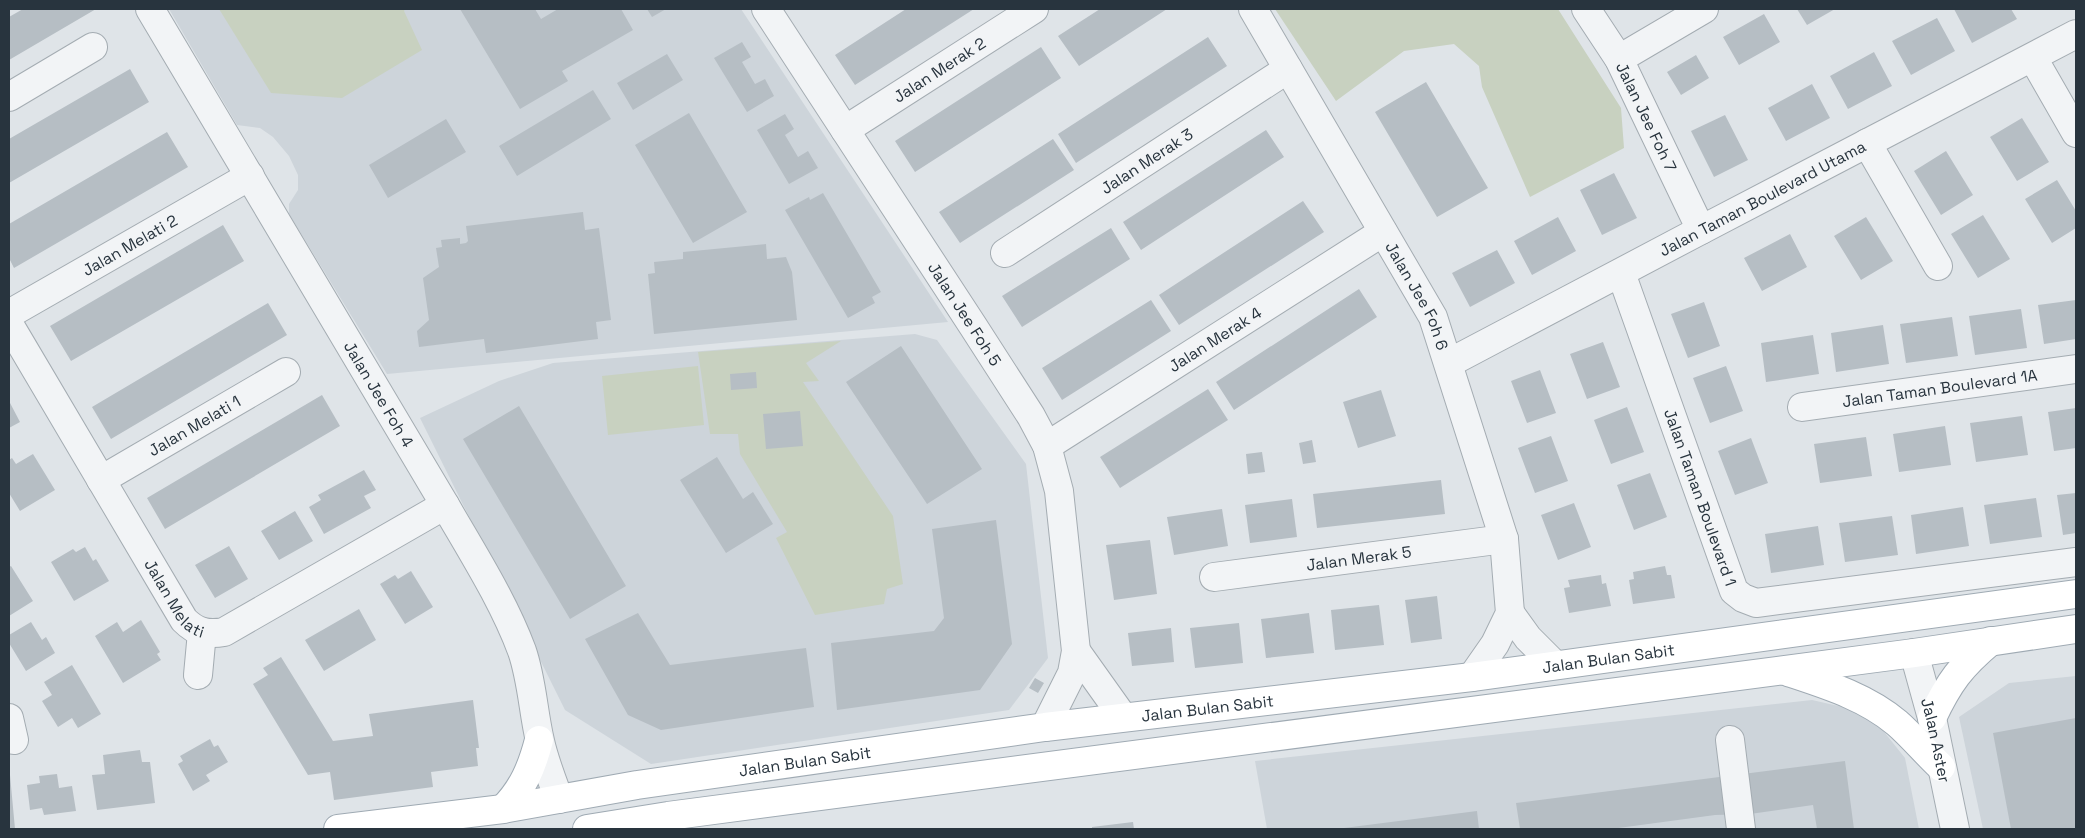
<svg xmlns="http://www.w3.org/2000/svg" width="2085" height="838" font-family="'Space Grotesk',sans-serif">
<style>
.built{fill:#cdd4da}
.green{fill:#c8d1c0}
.building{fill:#b6bec4}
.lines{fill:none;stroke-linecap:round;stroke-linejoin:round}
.minor-casing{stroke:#a4acb2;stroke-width:30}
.major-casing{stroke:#9faab3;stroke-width:30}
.minor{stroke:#f2f4f6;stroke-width:28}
.major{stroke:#fff;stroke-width:28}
.labels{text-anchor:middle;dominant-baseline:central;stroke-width:4;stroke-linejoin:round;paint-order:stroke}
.street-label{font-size:16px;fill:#28343e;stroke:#eef3f5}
</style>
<rect width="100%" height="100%" fill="#dfe4e8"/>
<path class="built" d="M169,9H741L948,322L387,374L289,214V204L298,190V175L289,156L273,137L260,128L237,125Z
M915,334L937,340L1026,464L1048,658L1009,710L651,764L565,710L420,418L499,381L553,363Z
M2076,676V829H1983L1959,717L2009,683Z
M1812,700L1869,713L1905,758L1919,829H1267L1255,761Z"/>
<path class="green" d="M219,9H405L404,11L422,50L342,98L271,93Z
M1275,9H1558L1621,108L1624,148L1530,197L1482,87L1479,66L1454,44L1404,51L1336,101Z
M841,341L806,363L819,381L803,382L893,516L903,584L887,589L884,604L815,615L776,538L787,532L740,454L738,434H710L698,352Z
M698,366L704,425L608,435L602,376Z"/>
<path class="building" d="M23,9H96L9,60V17Z
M460,9H535L541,19L558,9H621L633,30L562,71L568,81L520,109Z
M647,9H666L652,17Z
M906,9H974L855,85L835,55Z
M1100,9H1167L1079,66L1058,36Z
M1797,9H1835L1807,25Z
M1954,9H2011L2017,19L1972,43Z
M1764,14L1780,42L1739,65L1723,37Z
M1937,18L1955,51L1911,75L1892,41Z
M1208,37L1227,66L1076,163L1058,134Z
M742,42L751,57L742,62L755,84L765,79L774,96L747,112L714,58Z
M1041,47L1061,78L915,172L895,141Z
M1874,52L1892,86L1848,109L1830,76Z
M667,54L683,80L633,110L617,83Z
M1696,55L1709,78L1681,95L1667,72Z
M130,69L149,102L9,183V139Z
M1426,82L1488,188L1437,217L1375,112Z
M1812,84L1830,118L1786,141L1768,108Z
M593,90L611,119L517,176L499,146Z
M689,113L747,212L693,243L635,145Z
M785,114L794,129L785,135L798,157L808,151L818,168L789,184L757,130Z
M1725,115L1748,160L1714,177L1691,131Z
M2022,118L2049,162L2017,181L1990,137Z
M446,119L466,152L388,198L369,165Z
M1266,130L1284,157L1141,250L1123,222Z
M167,132L188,167L14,268L9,258V224Z
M1053,139L1074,170L960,243L939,212Z
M1946,151L1973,195L1941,215L1914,171Z
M1614,173L1637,218L1602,235L1580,190Z
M2057,180L2076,211V228L2052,243L2025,199Z
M823,193L881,292L872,297L875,303L848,318L785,210L809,197L810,200Z
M1303,201L1324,232L1179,325L1159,295Z
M583,212L585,230L599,228L611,320L596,322L598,339L486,353L484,339L419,347L417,331L429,320L423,278L439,267L436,248L442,247L441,240L460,238V244L466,243L468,241L466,226Z
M1983,215L2010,259L1978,278L1951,234Z
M1558,217L1576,251L1532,275L1514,241Z
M1866,217L1893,261L1861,280L1834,236Z
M223,225L244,261L71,361L50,326Z
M1111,228L1130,259L1022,327L1002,296Z
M1790,234L1807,267L1762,291L1744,258Z
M766,244L767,259L786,257L792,272L797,320L654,334L648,274L655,273L654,262L683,259V252Z
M1497,250L1515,283L1470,307L1452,273Z
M1359,289L1377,317L1234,410L1216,382Z
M1151,300L1171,331L1062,400L1042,368Z
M2076,300V339L2044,344L2038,305Z
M1704,302L1720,346L1688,358L1671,314Z
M268,303L287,335L111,439L92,407Z
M2021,309L2027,348L1975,355L1969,316Z
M1952,317L1958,356L1906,363L1900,324Z
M1883,325L1889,364L1836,372L1831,333Z
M1813,335L1819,374L1766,382L1761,343Z
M1603,342L1620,387L1587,399L1570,354Z
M901,346L982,469L927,504L846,382Z
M1726,366L1743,411L1710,423L1693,378Z
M1540,370L1556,413L1527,423L1511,381Z
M756,372L757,388L731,390L730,374Z
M1208,389L1228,420L1120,488L1100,457Z
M1381,390L1396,436L1358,448L1343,402Z
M322,395L340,426L165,529L147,498Z
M9,401L20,422L9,428Z
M519,406L626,586L570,619L463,439Z
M1627,407L1644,452L1611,464L1594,420Z
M2076,408V448L2054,451L2048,412Z
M800,411L803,446L766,449L763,414Z
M2022,416L2028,455L1976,462L1970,423Z
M1945,426L1951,465L1899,472L1893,434Z
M1551,436L1568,481L1535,493L1518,448Z
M1866,437L1872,476L1820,483L1814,444Z
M1751,438L1768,483L1735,495L1718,451Z
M1312,440L1316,462L1303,464L1299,443Z
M1262,452L1265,472L1248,474L1246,454Z
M33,454L55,490L20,511L9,493V460L12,458L16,464Z
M717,457L743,499L753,492L773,524L726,553L680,480Z
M364,470L376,490L364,496L371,508L324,534L309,507L321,500L318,495Z
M1650,473L1667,517L1634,530L1617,485Z
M1441,480L1445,514L1317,528L1313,494Z
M2076,493V533L2063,535L2057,495Z
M2036,498L2042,537L1990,544L1984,505Z
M1292,499L1297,537L1250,543L1245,505Z
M1574,503L1591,547L1558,560L1541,515Z
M1963,507L1969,546L1916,554L1911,515Z
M1222,509L1228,546L1174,555L1167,517Z
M295,511L313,541L279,560L261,531Z
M1892,516L1898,555L1845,562L1839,523Z
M996,520L1012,644L980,690L837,710L831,643L934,631L944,618L932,529Z
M1818,526L1824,565L1771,573L1765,534Z
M1150,540L1157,594L1114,600L1106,545Z
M229,546L248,579L215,598L195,565Z
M85,547L93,561L96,559L109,581L74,601L51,562L73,549L76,552Z
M11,566L33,601L9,616V567Z
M1665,566L1667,575H1671L1675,598L1633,604L1629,580L1634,579L1633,572Z
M411,571L433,607L405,624L380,584L395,575L398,579Z
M1601,575L1602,584L1606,583L1611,606L1569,613L1564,588L1570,587L1568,580Z
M1437,596L1442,639L1411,643L1405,600Z
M1379,605L1384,645L1335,650L1331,610Z
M359,609L376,640L324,671L305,640Z
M638,613L670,665L806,648L814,707L661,730L628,715L585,639Z
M1309,613L1314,653L1266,658L1261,619Z
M141,620L160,652L157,654L161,660L123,683L95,636L117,622L123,632Z
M31,622L42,640L46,637L55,653L26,671L9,643V635Z
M1239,623L1243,663L1195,668L1190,628Z
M1171,628L1174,662L1132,666L1128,633Z
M281,657L333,741L373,736L369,714L473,700L479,748H476L478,766L431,772L433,787L334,800L330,772L308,775L253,684L268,675L263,668Z
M72,665L101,714L78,728L72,718L58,727L42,701L52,695L44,682Z
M1035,678L1044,683L1038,693L1029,688Z
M2076,718V829H2011L1993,733Z
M210,739L214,747L218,745L228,762L206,775L210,781L193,791L178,764L183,761L180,756Z
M140,750L142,762H150L155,803L97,810L92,775L105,774L103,755Z
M1845,761L1854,829H1817L1813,805L1750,814L1715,815L1611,829H1520L1516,803Z
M57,774L59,788L72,786L76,811L44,815L42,808L30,810L27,785L40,783L39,776Z
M9,775H10L15,829H9Z
M1477,811L1479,829H1344V828Z
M1133,822L1134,829H1092V827Z"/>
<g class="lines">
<g class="minor-casing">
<g id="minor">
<path id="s1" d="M150,9L445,505C472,552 503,600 522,651C532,680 533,711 540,741C544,760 552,780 559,799"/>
<path id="s2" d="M766,9L973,326L1031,416L1047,446L1059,491L1076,651L1072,673L1045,727"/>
<path id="s3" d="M1253,9L1433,317L1504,539L1510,613L1495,644L1472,677"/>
<path id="s4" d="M1586,9L1619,59L1701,230"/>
<path d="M2033,58L2076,133"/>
<path d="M1619,59L1704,9"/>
<path d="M9,97L93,47"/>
<path id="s5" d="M845,130L1034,9"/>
<path d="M1867,143L1938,266"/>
<path id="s6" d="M1005,253L1288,69"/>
<path id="s7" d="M1621,273L1734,591L1743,598L1756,603L2076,562"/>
<path id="s8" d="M9,314L250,176"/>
<path id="s9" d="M9,324L184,620C196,632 207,635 224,632L445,505"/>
<path id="s10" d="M1449,363L1701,230L2076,34"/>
<path id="s11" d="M1802,407L2076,369"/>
<path id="s12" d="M1047,446L1383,232"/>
<path id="s13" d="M101,480L286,372"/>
<path id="s14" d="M1214,577L1504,539"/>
<path d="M1510,613L1528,638L1555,665"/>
<path d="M1076,651L1123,717"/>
<path id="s15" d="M1914,653L1932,718L1955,829"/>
<path d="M198,675L202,632"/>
<path d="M9,718L14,740"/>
<path d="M1730,740L1741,829"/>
</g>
</g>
<g class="major-casing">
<g id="major">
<path d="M1785,671C1824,684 1865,696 1897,723C1912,736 1926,753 1941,767"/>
<path d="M1932,718C1949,682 1961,666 1991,641"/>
<path d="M503,809C523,789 532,767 539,740"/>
<path id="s16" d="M338,829L503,809L637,785L1045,727L1472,677L2076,594"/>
<path d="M587,829L668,816L1914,653L2076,629"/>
</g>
</g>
<use href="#minor" class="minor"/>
<use href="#major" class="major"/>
</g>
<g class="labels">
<g class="street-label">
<text stroke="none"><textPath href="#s5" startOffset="112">Jalan Merak 2</textPath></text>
<text stroke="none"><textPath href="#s4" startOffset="124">Jalan Jee Foh 7</textPath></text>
<text stroke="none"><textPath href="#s6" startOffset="169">Jalan Merak 3</textPath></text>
<text stroke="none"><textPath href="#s10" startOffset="354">Jalan Taman Boulevard Utama</textPath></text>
<text stroke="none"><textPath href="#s8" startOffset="139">Jalan Melati 2</textPath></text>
<text stroke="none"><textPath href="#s3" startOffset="331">Jalan Jee Foh 6</textPath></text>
<text stroke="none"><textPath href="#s2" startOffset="364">Jalan Jee Foh 5</textPath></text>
<text stroke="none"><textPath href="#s12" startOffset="199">Jalan Merak 4</textPath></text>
<text stroke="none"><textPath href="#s11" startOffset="139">Jalan Taman Boulevard 1A</textPath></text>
<text stroke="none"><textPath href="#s1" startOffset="448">Jalan Jee Foh 4</textPath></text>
<text stroke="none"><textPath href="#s13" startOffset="108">Jalan Melati 1</textPath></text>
<text stroke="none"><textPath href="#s7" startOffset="238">Jalan Taman Boulevard 1</textPath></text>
<text stroke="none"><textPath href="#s14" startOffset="146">Jalan Merak 5</textPath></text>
<text stroke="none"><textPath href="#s9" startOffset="321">Jalan Melati</textPath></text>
<text stroke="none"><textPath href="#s16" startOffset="1282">Jalan Bulan Sabit</textPath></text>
<text stroke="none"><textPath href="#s16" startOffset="878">Jalan Bulan Sabit</textPath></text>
<text stroke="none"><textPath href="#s15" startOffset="90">Jalan Aster</textPath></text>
<text stroke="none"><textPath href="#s16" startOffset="472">Jalan Bulan Sabit</textPath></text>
</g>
</g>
<rect width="2085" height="838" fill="none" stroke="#28343e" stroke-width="20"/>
</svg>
